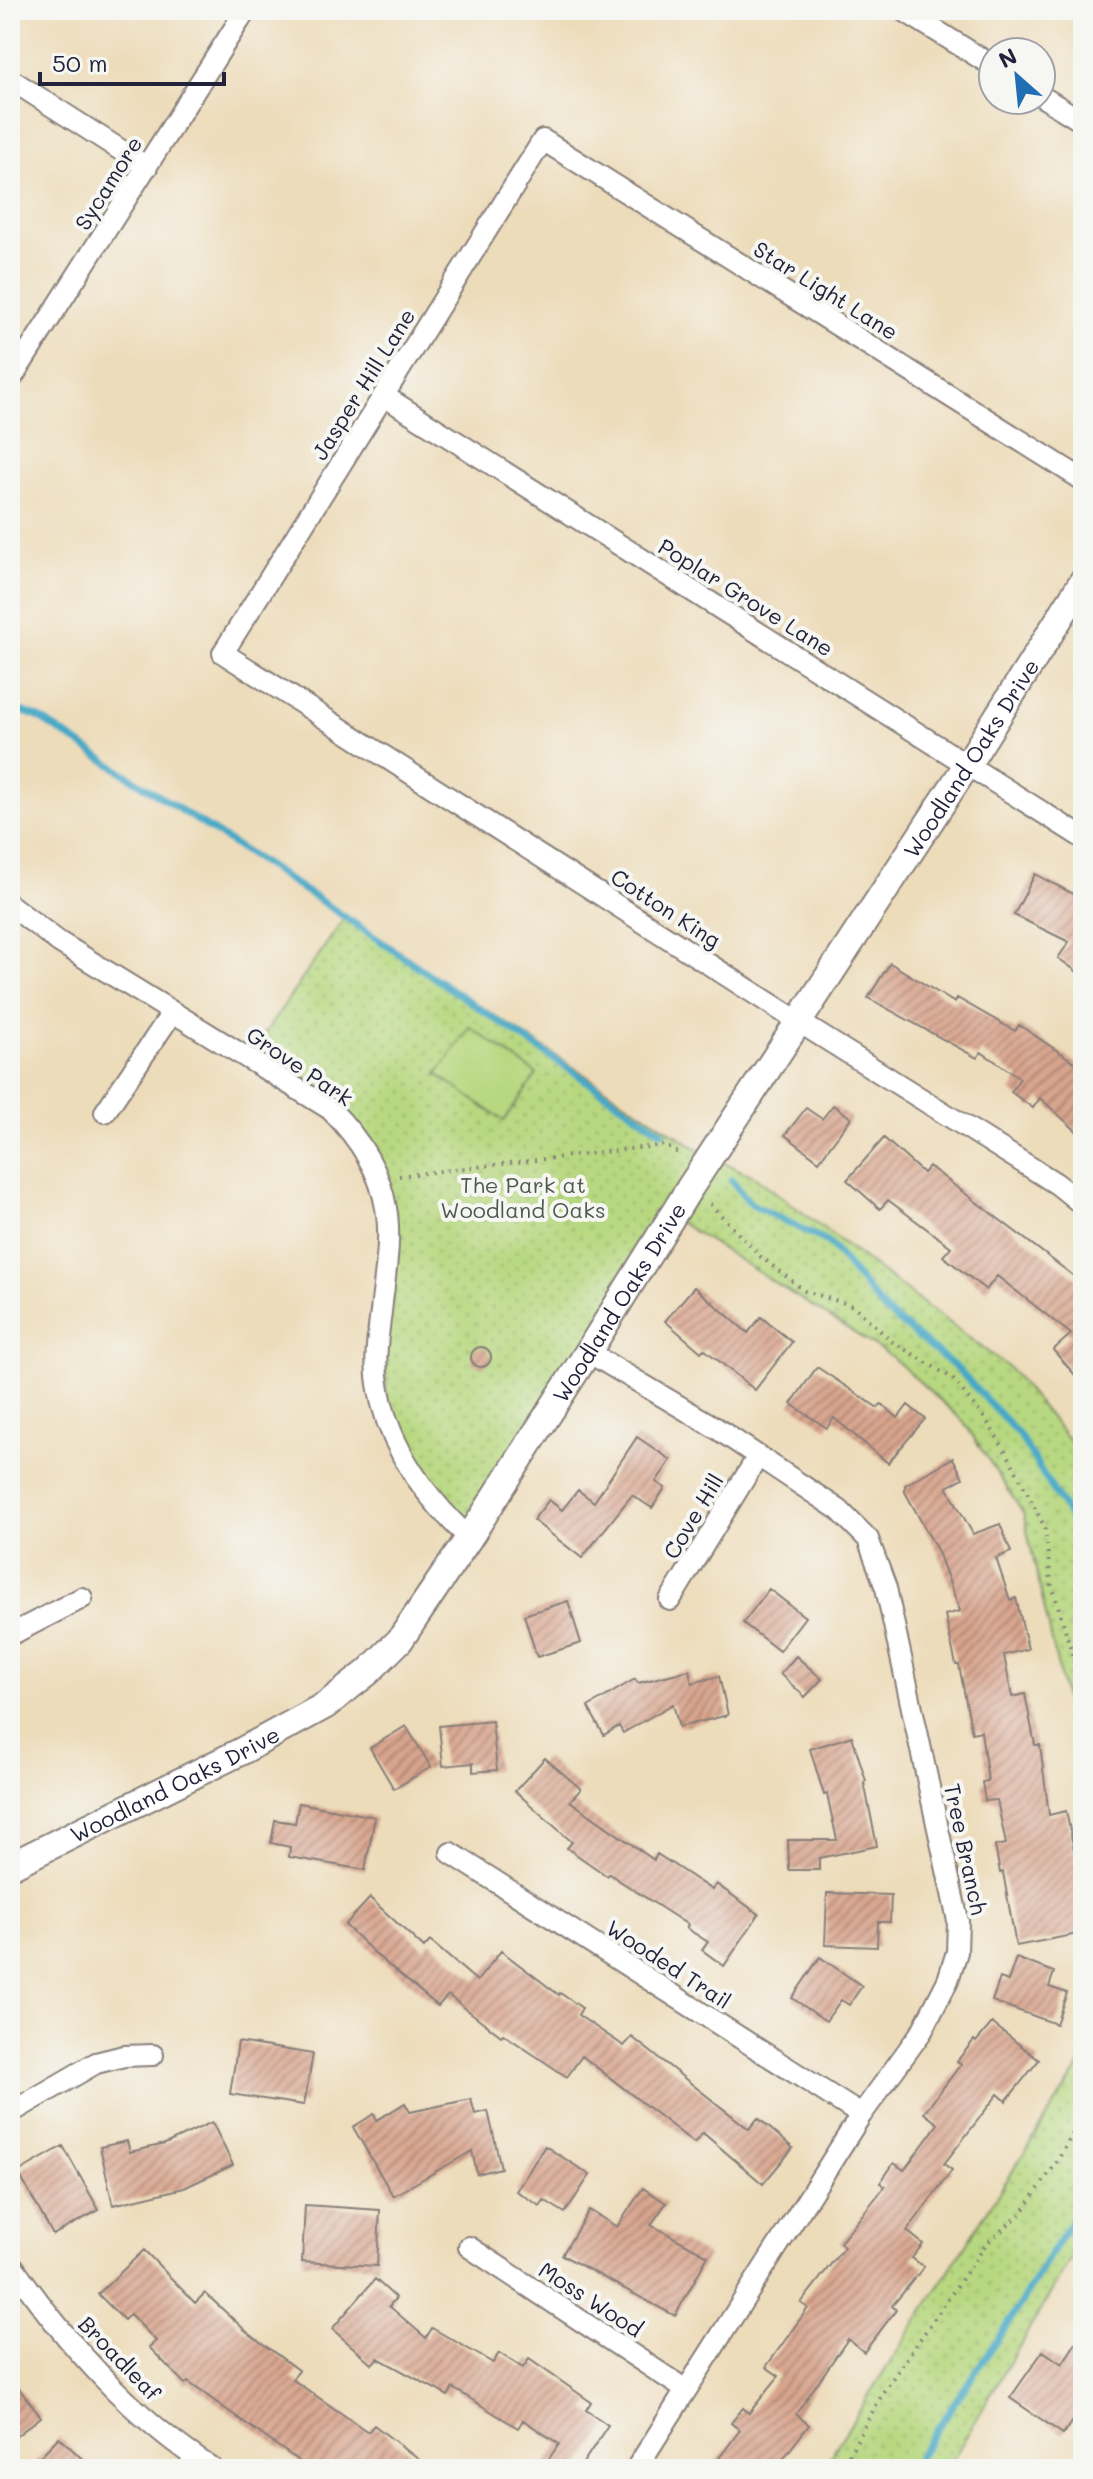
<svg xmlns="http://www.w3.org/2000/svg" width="1093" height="2479" font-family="Mali,sans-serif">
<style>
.park{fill:url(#park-dots);stroke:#6c7d5e;stroke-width:2}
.pitch{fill:#b7d880;stroke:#6c7d5e;stroke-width:2}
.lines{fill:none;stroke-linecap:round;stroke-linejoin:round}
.stream{stroke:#47a8c6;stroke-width:7}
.building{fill:url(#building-hatch)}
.minor-casing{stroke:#887f7a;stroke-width:24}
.tertiary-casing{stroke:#887f7a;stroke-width:30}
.path{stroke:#887f7a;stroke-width:4;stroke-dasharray:2 6;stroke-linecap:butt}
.minor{stroke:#fff;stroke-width:20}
.tertiary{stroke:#fff;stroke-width:26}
.labels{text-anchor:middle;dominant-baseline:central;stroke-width:8;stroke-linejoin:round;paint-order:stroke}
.street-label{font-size:22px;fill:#22223b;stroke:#f6f6f2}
.park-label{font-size:22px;fill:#4f5950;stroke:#f6f6f2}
</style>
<defs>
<pattern id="park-dots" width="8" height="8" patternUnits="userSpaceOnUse" patternTransform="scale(2)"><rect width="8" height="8" fill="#b7d880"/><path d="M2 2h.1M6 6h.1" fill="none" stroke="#9db970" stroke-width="1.8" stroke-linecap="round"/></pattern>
<pattern id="building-hatch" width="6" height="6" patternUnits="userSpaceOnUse" patternTransform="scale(2)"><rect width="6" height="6" fill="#d8a48d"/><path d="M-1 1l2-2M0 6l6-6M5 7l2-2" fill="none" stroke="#af8574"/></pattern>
</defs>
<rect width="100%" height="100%" fill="#f6f6f2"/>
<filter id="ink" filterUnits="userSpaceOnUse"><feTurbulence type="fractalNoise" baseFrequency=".0125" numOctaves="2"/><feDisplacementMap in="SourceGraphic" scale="16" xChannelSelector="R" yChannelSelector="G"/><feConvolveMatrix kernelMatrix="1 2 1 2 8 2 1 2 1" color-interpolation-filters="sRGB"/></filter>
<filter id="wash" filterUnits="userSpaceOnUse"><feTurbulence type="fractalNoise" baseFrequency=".006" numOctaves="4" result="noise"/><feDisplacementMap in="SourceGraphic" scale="32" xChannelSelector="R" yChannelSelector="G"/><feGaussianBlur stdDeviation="1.8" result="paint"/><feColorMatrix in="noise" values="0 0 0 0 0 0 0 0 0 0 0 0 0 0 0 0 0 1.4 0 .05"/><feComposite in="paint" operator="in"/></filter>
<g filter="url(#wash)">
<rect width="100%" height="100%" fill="#eddcba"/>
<path class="park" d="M345,917L710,1157L754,1176L1009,1368L1083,1457V1779L1023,1513L963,1421L892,1357L671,1217L469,1538L386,1423V1208L353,1133L247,1059Z
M1083,2061V2238L947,2469H822Z"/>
<path class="pitch" d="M470,1027L537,1074L504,1121L437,1074Z"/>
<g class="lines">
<path class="stream" d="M10,707L38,717L336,911L662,1132
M731,1180L751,1204L828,1242L884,1310L959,1370L1019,1435L1083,1539
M910,2469L1013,2316L1083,2201"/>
</g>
<g id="blocks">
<path class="building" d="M1035,874L1083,899V976L1058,958L1069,942L1014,915Z
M890,963L955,1003L957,998L1015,1031L1019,1025L1083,1068V1137L1040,1098L1033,1108L1011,1092L1020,1078L981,1052L977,1058L868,998Z
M833,1105L851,1118L819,1161L785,1135L806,1108L822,1119Z
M884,1138L923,1173L929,1166L1083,1283V1384L1053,1350L1071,1334L997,1276L986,1290L943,1256L951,1247L888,1200L880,1209L847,1180Z
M694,1287L748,1333L761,1317L792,1342L755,1390L704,1349L701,1352L665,1321Z
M471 1357a10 10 0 1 1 20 0a10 10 0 1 1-20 0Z
M817,1367L878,1408L882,1404L898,1418L908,1405L925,1419L888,1463L834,1418L827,1428L791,1404Z
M637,1437L671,1460L656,1482L665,1488L652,1508L632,1495L582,1558L533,1520L549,1500L562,1510L578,1490L594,1502Z
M953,1458L963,1478L947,1487L973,1534L1000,1524L1011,1552L996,1558L1010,1600L1016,1598L1028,1649L1004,1655L1012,1697L1025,1694L1035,1745H1040L1049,1815L1066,1811L1083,1893V1933L1016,1946L1003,1872L1000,1873L995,1846L1006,1844L997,1800L985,1801L982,1782L988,1781L981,1731L972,1733L959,1665H956L945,1615L960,1611L938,1552L905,1492V1485Z
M769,1589L805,1617L779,1651L743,1623Z
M568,1601L581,1643L537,1657L524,1615Z
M796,1656L822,1679L805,1697L780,1674Z
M689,1670L692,1683L719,1676L728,1715L679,1727L673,1704L623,1733L619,1726L604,1735L588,1707L635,1679L638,1683Z
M492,1721L497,1770L473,1772V1763L443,1766L439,1726Z
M406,1726L431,1767L394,1789L370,1748Z
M852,1736L866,1781L864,1782L877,1846L819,1858V1870H789L788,1840H837L827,1794L824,1795L810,1749Z
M545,1758L581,1789L570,1801L654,1860L657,1854L712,1890L716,1884L759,1914L724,1966L702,1950L708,1942L686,1928L688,1925L609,1874L607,1876L567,1848L572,1842L515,1791Z
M299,1803L375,1817L365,1870L289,1857L290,1847L271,1843L275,1820L295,1823Z
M827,1893L891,1895L890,1922H878L877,1947L825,1945Z
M370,1898L424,1948L430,1941L477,1981L501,1951L559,1995L560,1993L582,2008L578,2015L624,2046L632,2037L749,2129L758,2118L793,2148L763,2184L703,2133L694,2143L582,2056L567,2077L503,2034L501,2036L448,1995L438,2006L381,1959L345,1925Z
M820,1957L862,1986L849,2005L841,2000L826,2021L792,1998Z
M1016,1958L1054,1972L1049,1987L1067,1993L1056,2024L992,2001L1000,1978L1008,1981Z
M992,2023L1039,2060L1006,2101L998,2094L944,2164L952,2170L907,2231L923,2244L912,2258L924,2267L892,2306L896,2310L864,2352L848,2339L796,2414L809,2425L775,2469H711L740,2430L731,2423L743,2408L749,2413L779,2376L766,2367L808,2308L801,2303L844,2247L840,2243L885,2186L880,2183L894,2163L904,2170L938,2124L924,2113L961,2064L957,2061L974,2040L976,2042Z
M238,2042L313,2054L304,2105L230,2094Z
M471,2099L475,2114L488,2111L501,2168L477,2174L472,2151L393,2196L353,2127L374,2114L377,2120L405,2103L410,2112Z
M212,2122L233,2165L184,2188L113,2205L100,2147L127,2141L130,2152L165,2144Z
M63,2146L99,2210L53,2235L18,2172Z
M545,2146L590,2175L565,2213L544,2200L540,2206L516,2191Z
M643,2188L666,2203L651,2225L708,2256L675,2316L562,2255L589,2210L617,2227Z
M305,2205L380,2210L377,2266L302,2262Z
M144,2250L195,2303L205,2293L247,2332L299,2371L292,2379L368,2432L374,2425L431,2469H310L188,2382L185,2384L149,2347L156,2341L130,2314L124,2320L98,2294Z
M375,2279L396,2298L389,2306L426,2338L432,2328L493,2363L499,2353L523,2368L529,2359L591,2402L586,2410L608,2425L579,2469H542L559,2444L523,2420L518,2428L453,2388L448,2396L378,2358L372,2364L332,2329Z
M1083,2332V2405L1063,2434L1010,2398L1043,2351L1062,2364Z
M10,2377L41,2417L10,2441Z
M59,2437L93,2469H28Z"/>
</g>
</g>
<g filter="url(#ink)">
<use href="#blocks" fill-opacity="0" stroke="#887f7a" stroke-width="2"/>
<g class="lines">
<g class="minor-casing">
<path id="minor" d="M903,10L993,66
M10,79L147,167
M1041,96L1083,122
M10,381L246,10
M384,396L1083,838
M1083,480L543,140L223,653L799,1022L1057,1184L1083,1205
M10,905L59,942L330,1109C357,1136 380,1170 386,1208C392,1240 384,1280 381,1312C378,1336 374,1360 378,1384C387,1446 424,1496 469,1538
M105,1112L172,1013
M588,1352L716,1428L839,1510L868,1539L886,1588L958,1921L957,1952L948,1980L922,2031L861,2115L636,2469
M670,1600L757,1458
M10,1635L82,1598
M451,1853L861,2115
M10,2113L96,2063L124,2056L153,2055
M469,2247L686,2390
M10,2262C66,2343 130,2416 213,2469"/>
</g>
<g class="tertiary-casing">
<g id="tertiary">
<path id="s1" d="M10,1866L240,1752L326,1705L368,1672L400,1640L469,1538L588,1352L689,1189L967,765L1083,581"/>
</g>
</g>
<path class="path" d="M399,1176L664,1145L682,1155
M710,1204L761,1257L805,1291L854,1306L891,1341L952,1378L986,1420L1009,1457L1045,1528L1051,1582L1083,1690
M841,2469L884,2391L987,2243L1022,2213L1058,2160L1083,2115"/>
<use href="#minor" class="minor"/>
<use href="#tertiary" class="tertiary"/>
</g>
</g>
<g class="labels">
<g class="street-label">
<text transform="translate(108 183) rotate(-58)">Sycamore</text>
<text transform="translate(826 290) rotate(32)">Star Light Lane</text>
<text transform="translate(363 384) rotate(-58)">Jasper Hill Lane</text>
<text transform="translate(746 597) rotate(32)">Poplar Grove Lane</text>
<text stroke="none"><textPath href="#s1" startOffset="1504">Woodland Oaks Drive</textPath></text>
<text transform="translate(666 908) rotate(33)">Cotton King</text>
<text transform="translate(300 1066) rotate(34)">Grove Park</text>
<text stroke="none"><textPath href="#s1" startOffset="856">Woodland Oaks Drive</textPath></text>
<text transform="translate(693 1516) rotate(-59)">Cove Hill</text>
<text stroke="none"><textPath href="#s1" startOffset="184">Woodland Oaks Drive</textPath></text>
<text transform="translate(966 1849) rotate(78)">Tree Branch</text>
<text transform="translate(669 1964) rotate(33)">Wooded Trail</text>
<text transform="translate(591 2299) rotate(33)">Moss Wood</text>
<text transform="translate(120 2358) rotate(46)">Broadleaf</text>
</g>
<g class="park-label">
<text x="523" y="1184">The Park at<tspan x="523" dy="25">Woodland Oaks</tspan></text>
</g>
</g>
<rect width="1093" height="2479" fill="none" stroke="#f6f6f2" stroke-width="40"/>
<g transform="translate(1017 76) rotate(333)"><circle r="38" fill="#f6f6f2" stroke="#a1a1a9" stroke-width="2"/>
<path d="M0-6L14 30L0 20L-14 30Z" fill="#1f6fb2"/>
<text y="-12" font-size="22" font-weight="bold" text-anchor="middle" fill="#22223b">N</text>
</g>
<path d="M40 72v12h184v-12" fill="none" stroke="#22223b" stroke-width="4"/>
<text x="52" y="72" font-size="24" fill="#22223b" stroke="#f6f6f2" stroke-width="6" paint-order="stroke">50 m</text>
</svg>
